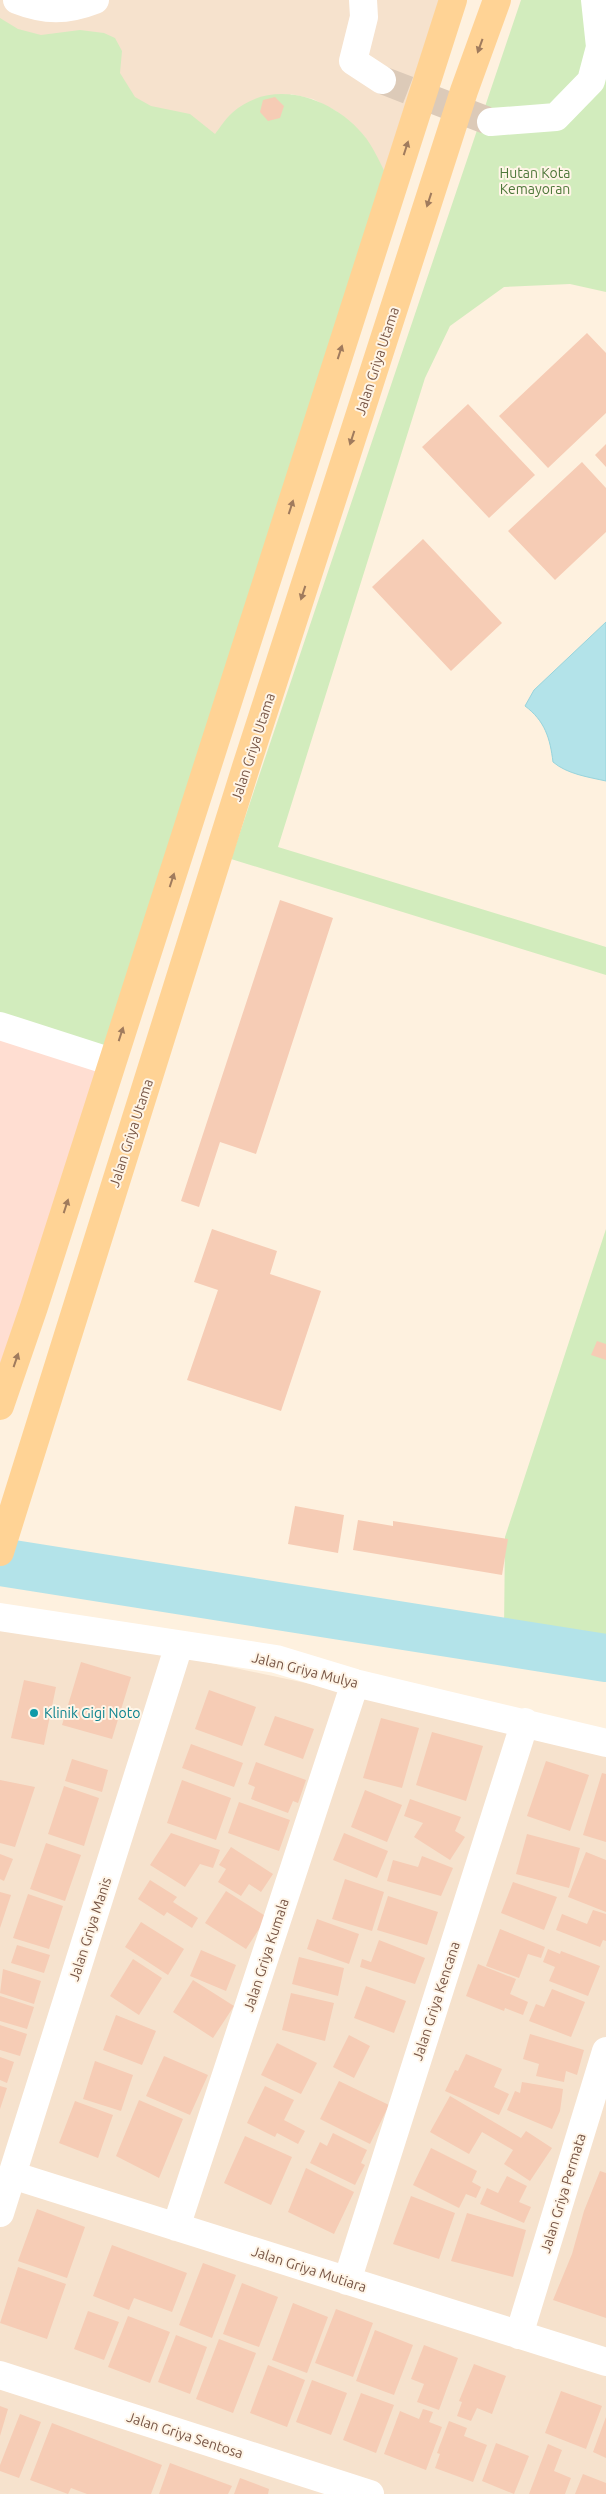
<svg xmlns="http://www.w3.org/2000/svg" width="606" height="2494" font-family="Ubuntu,sans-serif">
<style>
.residential{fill:#f6e2cd}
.commercial{fill:#ffded2}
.green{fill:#d2ecbd}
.water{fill:#b3e3e9;stroke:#98d4dc}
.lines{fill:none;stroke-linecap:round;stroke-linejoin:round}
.river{stroke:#b3e3e9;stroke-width:48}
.building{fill:#f6ccb5}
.minor-tunnel{stroke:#dccab8;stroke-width:28;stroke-dasharray:28 14;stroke-linecap:butt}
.minor{stroke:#fff;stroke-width:28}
.major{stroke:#ffd395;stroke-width:28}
.oneway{fill:#a07b5d}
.culture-dot{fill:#0f9aa8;stroke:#fff5e7;stroke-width:2}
.labels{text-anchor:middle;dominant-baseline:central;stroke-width:4;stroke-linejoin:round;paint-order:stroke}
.park-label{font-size:14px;fill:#4e783a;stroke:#fff5e7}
.street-label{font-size:14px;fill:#775545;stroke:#fff5e7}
.culture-label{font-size:14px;fill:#0d838f;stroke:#fff5e7;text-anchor:start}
</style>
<rect width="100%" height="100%" fill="#fef1df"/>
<path class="residential" d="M0,0H452L392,189L365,137L351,124L336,111L313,99L291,94L0,587Z
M0,1618L606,1747V2494H0Z"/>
<path class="commercial" d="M0,1026L112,1062L0,1406Z"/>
<path class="green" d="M521,0H606V292L570,284L504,287L450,326L425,378L278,847L606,947V975L231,859Z
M0,18L18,29L41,35L80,30L104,33L115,38L122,51L120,73L135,97L151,106L190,114L215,134C220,128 225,119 232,113C273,76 335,98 366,138C377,154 385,172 392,189L112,1062L0,1026Z
M606,1229V1648L504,1630L505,1537Z"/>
<path class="water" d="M606,622V781C588,777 567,774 553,762C550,738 545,721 525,706L534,690Z"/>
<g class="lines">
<path class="river" d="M0,1562L606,1658"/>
</g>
<path class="building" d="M275,97L284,106L280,118L268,121L260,112L263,100Z
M587,333L606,353V413L548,468L499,416Z
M468,404L535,475L489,518L422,447Z
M606,444V467L595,455Z
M582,462L606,488V532L555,580L508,531Z
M423,539L502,623L451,671L372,587Z
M280,900L333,918L256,1154L220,1142L199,1207L181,1201Z
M212,1229L277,1251L270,1274L321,1291L281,1411L187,1380L218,1290L194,1282Z
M597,1341L606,1344V1360L591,1355Z
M295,1506L344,1515L338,1553L288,1544Z
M358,1520L393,1526V1521L508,1539L502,1575L353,1550Z
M81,1662L131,1677L112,1739L62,1725Z
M24,1680L56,1687L44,1745L11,1738Z
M209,1690L256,1707L242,1746L195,1729Z
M275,1716L314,1729L303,1759L264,1745Z
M381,1718L419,1728L402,1788L363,1778Z
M432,1732L483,1746L466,1801L416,1785Z
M191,1744L243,1763L234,1787L182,1768Z
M72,1759L108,1770L102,1792L65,1781Z
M546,1761L589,1775L570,1831L527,1816Z
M256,1762L306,1780L298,1803L293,1801L288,1813L251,1799L255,1787L248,1784Z
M602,1773L606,1774V1842L583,1835Z
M0,1780L35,1787L15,1847L0,1843Z
M182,1780L231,1798L216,1840L167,1823Z
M64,1786L99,1798L84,1846L48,1834Z
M365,1790L402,1805L387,1842L351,1827Z
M410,1799L461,1817L455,1831L465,1837L450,1860L414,1837L423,1823L404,1816Z
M239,1802L290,1820L279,1851L228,1833Z
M171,1833L220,1850L213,1868L200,1864L185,1887L150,1865Z
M344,1833L388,1851L377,1878L333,1860Z
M527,1834L580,1848L569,1888L516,1874Z
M46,1843L81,1855L65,1901L30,1889Z
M231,1847L273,1874L261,1892L249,1884L241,1896L218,1882L226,1869L219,1865Z
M586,1852L606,1860V1912L568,1897Z
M0,1854L13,1859L4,1881L0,1879Z
M422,1856L453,1868L441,1896L387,1881L393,1860L418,1867Z
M345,1879L384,1892L372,1931L332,1919Z
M150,1880L177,1897L173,1902L198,1918L192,1928L167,1912L164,1916L138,1899Z
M513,1882L557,1897L544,1930L501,1913Z
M226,1891L267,1917L246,1949L205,1923Z
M0,1892L11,1895L0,1928Z
M28,1894L63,1906L49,1949L13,1938Z
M388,1896L438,1912L427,1945L377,1930Z
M593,1910L606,1914V1941L603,1940L600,1947L556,1930L562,1914L587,1924Z
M317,1919L359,1934L349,1964L307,1949Z
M141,1922L184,1949L168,1975L125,1947Z
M500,1929L545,1947L541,1958L528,1954L519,1978L486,1966Z
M379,1940L425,1958L415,1984L360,1967L362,1959L371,1962Z
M17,1945L50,1955L44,1973L11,1963Z
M548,1949L560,1954L561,1951L600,1966L588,1996L549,1981L555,1967L543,1962Z
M201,1950L236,1965L226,1991L190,1976Z
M299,1957L344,1968L338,1996L292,1984Z
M133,1959L162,1978L139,2015L110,1996Z
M478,1964L516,1979L510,1994L528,2002L523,2015L505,2008L504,2011L466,1996Z
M3,1969L41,1981L34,2004L0,1993Z
M193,1980L234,2006L213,2038L173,2012Z
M366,1986L406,2001L394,2033L354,2018Z
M552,1989L585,2002L571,2037L529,2021L536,2004L544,2007Z
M291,1993L334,2003L325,2041L282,2030Z
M0,1996L34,2007L27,2029L0,2021Z
M116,2015L156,2031L142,2065L103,2050Z
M0,2025L27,2034L20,2056L0,2050Z
M530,2034L584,2050L577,2075L566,2071L564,2082L536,2076L539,2064L523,2059Z
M349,2035L370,2046L354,2078L333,2067Z
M277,2043L317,2063L301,2094L261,2075Z
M466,2054L502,2069L494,2087L509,2094L499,2115L445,2091L455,2070L458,2071Z
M164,2056L208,2075L190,2115L146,2096Z
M0,2057L14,2062L7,2083L0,2080Z
M95,2061L133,2075L121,2111L83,2099Z
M339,2081L389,2105L370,2144L320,2119Z
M522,2082L563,2089L560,2111L552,2129L507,2110L515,2091L520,2093Z
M0,2086L7,2088L0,2109Z
M265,2086L294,2100L284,2120L305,2131L298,2144L277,2133L275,2137L247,2123Z
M450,2096L521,2138L526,2131L552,2148L530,2181L504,2164L513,2150L482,2132L469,2154L430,2132Z
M139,2100L183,2119L159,2178L116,2156Z
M75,2101L113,2115L98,2158L59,2143Z
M333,2133L367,2150L361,2163L365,2165L355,2185L310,2163L320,2142L327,2146Z
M245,2136L292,2157L271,2205L224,2183Z
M431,2148L477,2171L472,2182L481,2187L476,2198L466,2194L459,2208L413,2185Z
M306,2168L354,2192L334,2234L288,2212Z
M600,2171L606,2173V2318L553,2300L572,2254L584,2211Z
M507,2176L527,2186L519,2202L531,2207L524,2223L480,2204L487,2188L498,2193Z
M411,2196L455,2213L439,2259L393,2244Z
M37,2209L85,2227L67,2278L18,2261Z
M467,2213L526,2230L513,2277L451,2261Z
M112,2245L187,2273L172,2312L134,2298L129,2310L93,2296Z
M203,2263L236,2275L212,2338L179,2325Z
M18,2267L66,2284L47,2339L0,2323Z
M242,2283L278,2297L259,2347L223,2334Z
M293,2303L328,2317L307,2373L272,2360Z
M336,2309L373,2323L353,2377L315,2363Z
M88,2311L119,2322L104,2360L74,2349Z
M128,2316L170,2332L150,2383L108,2367Z
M375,2330L413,2345L394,2395L356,2381Z
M176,2335L207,2347L190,2394L158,2382Z
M219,2339L256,2353L233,2413L196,2399Z
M424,2345L458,2358L439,2410L417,2402L424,2384L411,2379Z
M474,2364L506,2376L492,2414L477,2408L471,2421L457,2416L462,2402L459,2401Z
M268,2365L305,2380L287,2427L250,2413Z
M312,2380L347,2393L331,2435L296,2422Z
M561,2391L602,2406L586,2449L545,2433Z
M361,2393L394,2405L376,2453L343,2440Z
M0,2406L8,2409L0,2436Z
M423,2409L433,2412L429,2422L442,2427L426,2470L384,2454L400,2411L419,2419Z
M20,2414L41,2422L19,2478L0,2471V2465Z
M606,2417V2458L593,2452Z
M449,2421L467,2428L464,2436L487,2445L473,2482L435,2468L440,2454L437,2453Z
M52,2423L162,2465L151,2494H87L71,2488L68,2494L30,2480Z
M496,2443L529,2456L514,2494L482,2481Z
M548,2444L562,2450L554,2471L571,2478L565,2494H529Z
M170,2463L232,2486L228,2494H159Z
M583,2474L606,2483V2494H575Z
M240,2478L269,2489L268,2494H234Z"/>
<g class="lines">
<path class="minor-tunnel" d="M382,80L491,122"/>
<path class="minor" d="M17,0C45,11 67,11 95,0
M363,0L364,17L353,61L382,80
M491,122L556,117L591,81L600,47L595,0
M0,1026L112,1062
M0,1617L276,1659L355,1683L606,1743
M12,2175L606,2362
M0,2213L179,1645
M176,2227L355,1683
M347,2281L525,1722
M519,2335L606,2051
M0,2375L370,2494"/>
<path class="major" d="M0,1406L34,1307L453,0
M0,1552L246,767L464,91L497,0"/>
</g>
<defs><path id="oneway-solid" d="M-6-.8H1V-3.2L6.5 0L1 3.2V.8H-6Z" transform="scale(1.25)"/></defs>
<g class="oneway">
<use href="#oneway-solid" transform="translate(480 46) rotate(110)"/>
<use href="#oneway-solid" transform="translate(406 148) rotate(-72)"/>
<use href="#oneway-solid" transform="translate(429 200) rotate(108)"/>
<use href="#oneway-solid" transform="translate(340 352) rotate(-72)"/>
<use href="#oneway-solid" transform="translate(352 438) rotate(108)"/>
<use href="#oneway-solid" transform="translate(291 507) rotate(-72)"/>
<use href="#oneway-solid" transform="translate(303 593) rotate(108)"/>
<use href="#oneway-solid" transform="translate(172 880) rotate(-72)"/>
<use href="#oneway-solid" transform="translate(121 1034) rotate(-72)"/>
<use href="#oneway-solid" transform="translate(66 1206) rotate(-72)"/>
<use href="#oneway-solid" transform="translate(16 1360) rotate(-71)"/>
</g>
<circle class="culture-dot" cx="34" cy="1713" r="5"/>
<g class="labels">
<g class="park-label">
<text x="535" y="173">Hutan Kota<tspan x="535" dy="16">Kemayoran</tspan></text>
</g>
<g class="street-label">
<text transform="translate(377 361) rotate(-72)">Jalan Griya Utama</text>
<text transform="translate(253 747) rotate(-72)">Jalan Griya Utama</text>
<text transform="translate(131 1133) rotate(-72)">Jalan Griya Utama</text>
<text transform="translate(305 1670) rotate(14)">Jalan Griya Mulya</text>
<text transform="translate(90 1929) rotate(-72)">Jalan Griya Manis</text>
<text transform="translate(266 1955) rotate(-72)">Jalan Griya Kumala</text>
<text transform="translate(436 2001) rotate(-72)">Jalan Griya Kencana</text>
<text transform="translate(563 2193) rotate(-73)">Jalan Griya Permata</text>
<text transform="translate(309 2269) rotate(18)">Jalan Griya Mutiara</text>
<text transform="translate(185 2435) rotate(18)">Jalan Griya Sentosa</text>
</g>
<g class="culture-label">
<text x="44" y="1713">Klinik Gigi Noto</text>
</g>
</g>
</svg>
